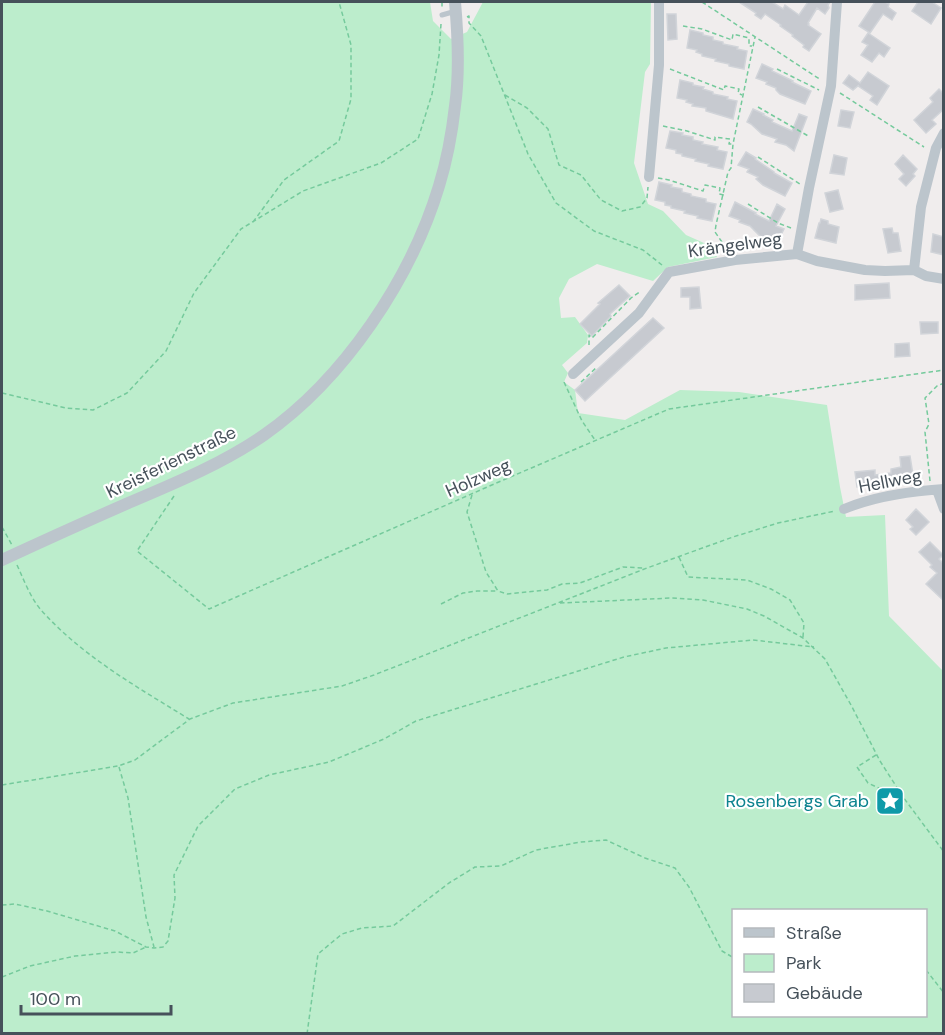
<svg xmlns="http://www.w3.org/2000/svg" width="945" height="1035" font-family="'DM Sans',sans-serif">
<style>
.green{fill:#bcedcc;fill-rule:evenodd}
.building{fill:#c7cad0;stroke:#d1d4d9;stroke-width:1.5}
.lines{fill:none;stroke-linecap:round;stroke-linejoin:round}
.path{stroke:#75ca9c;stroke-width:1.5;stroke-dasharray:4.5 3;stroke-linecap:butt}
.service{stroke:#bcc5cc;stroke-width:5}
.minor{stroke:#bcc5cc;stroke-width:10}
.tertiary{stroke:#bcc5cc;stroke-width:12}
.labels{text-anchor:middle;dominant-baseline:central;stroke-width:4.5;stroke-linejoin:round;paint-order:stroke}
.street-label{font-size:18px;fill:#46515a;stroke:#fff}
.culture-label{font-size:18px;fill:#0d838f;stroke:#fff;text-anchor:end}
</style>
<rect width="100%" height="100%" fill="#f0eded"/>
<path class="green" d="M2,2H430L433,21L451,39L467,32L483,2H651L650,64L645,72L634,163L648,204L663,211L686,235L713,247L717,257L668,267L653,281L597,264L569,279L559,298L561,318L575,317L588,335L587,343L562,365L568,373L564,382L575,390L578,413L625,420L680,390L739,392L827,405L840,487L846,517L885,515L889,616L943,671V1033L2,1034ZM734,910H926V1016H734Z"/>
<path class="building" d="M739,2H772L783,9L785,5L799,15L808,2H806H830L828,5L829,8L825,14L817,8L808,23L809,24L808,25L821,34L809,51L803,47L804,45L792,36L793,35L780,26L781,25L765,14L761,19L755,15L756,13Z
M875,2H885L889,4L888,7L896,13L892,20L883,14L870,33L859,26Z
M918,2H932L941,8L931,24L912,11Z
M667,14H676L677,39L668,40Z
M690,30L703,33V35L713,37V40L723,42V44L738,47L737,49L747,51L744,69L729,66V64L715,61L716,59L702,56V54L696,52L697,50L687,48Z
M868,33L890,48L884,57L879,53L872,62L861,55L868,45L862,42Z
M762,64L773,69L772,71L793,81L792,82L811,91L805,104L780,94L776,90V88L766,84L767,82L756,78Z
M868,72L889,86L877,105L870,100L873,96L858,86L859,85L853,90L843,83L849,75L860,83Z
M680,80L693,83V85L704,87L703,89L713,92V94L728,97L727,99L737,101L733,119L706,111V108L692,106L693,104L686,102L687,100L677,98Z
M939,89L944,94V109L932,120L936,124L926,133L914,120L933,102L930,98Z
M753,109L764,114L763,115L773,120L772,122L792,131L799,114L807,117L794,151L786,145L775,142L777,139L762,134L751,124L747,122Z
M841,110L854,112L850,128L838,126Z
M670,131L683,133L682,135L693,137V140L703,142L702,144L718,147L717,150L727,152L723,169L708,166L709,164L695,161L696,159L682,156V154L676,153V150L666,148Z
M746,152L756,158L755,159L774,172V173L792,183L785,196L763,185L756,179L758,177L747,172L749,169L738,165Z
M834,155L847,158L844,175L830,173Z
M903,155L917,169L913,174L915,176L906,186L899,179L904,174L895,164Z
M659,182L672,185L671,187L682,189V192L691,194V196L706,199V202L716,204L712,221L697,218L698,216L684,213L685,211L671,208V206L665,205V202L655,200Z
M838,190L843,209L830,212L825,193Z
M735,202L756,213L755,214L769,221L777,204L785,209L776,226L784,229L777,243L760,236L750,226L739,222L740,220L729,216Z
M821,219L828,221V224L839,227L836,243L815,238L819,223H820Z
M892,228L893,233H898L901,251L888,253L883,229Z
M933,234L944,237V255L931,252Z
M889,283L890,298L855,300V285Z
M619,285L630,296L610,314L611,316L592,336L580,324L600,304L598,303Z
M699,287L701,308L690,309V297H681V288Z
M653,318L664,328L585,401L575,390Z
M920,322H938V333L921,334Z
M909,343L910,356L895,357V344Z
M910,456L914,481L857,487L855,472L875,470V475L891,473V469L901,467L900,457Z
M916,509L929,522L916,535L910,529L913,527L906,520Z
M930,542L943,555L939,559L944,564V601L926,584L937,573L930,567L932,565L919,552Z"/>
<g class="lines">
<path class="path" d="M442,2V7
M702,2L821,80
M467,17L469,16V23L481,36L528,154L556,203L594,231L643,250L662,265
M683,26L702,29L732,40L733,34L749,38V46H752
M670,69L724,90L725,86L739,89L738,93L742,95
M777,69L819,90
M840,93L924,147
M505,95L527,108L548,129L559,165L581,175L601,200L622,211L640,207L647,198L648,187
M758,107L810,137
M663,126L687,131L715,140V137L730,139L729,144H732
M758,157L800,184
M658,178L669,180L703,191L705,185L720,188L719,194L724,195
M748,204L778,223L791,228
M253,222L284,180L339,141L351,99V45L339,2
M722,242L715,232L716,225L728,172L731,168L733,144L755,37
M589,345V335L592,338L631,298L641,291
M564,382L582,421L595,440
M581,382L597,367
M2,393L66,408L93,410L127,393L166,351L194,293L241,229L303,191L381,163L418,139L432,94L439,55L441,24
M930,481L925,432L929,424L925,398L937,386L944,383
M472,495L467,512L486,572L498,591L507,594L547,590L562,584L580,583L623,567L644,568
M174,496L137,551L209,609L501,481L669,409L944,370
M2,527L12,545
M679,557L688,577L747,580L771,589L790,600L804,623L803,637
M17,565C24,580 30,597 41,610C82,656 137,687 189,719
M560,603L672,598L703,600L747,609L764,616L803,638L825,659L851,705L880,761L903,797L944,852
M441,604L463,593L477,591H497
M876,755L857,767L868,783L887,792L896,805
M119,767L128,798L146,917L154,947
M2,785L118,766L135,760L190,719L233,703L342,686L374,675L647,568L733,537L778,523L835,511
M2,905L15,904L47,911L115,931L146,947L154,948L163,947L168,941L175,898L174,875L198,826L235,789L269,775L329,762L384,739L416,721L624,657L666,648L753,640L814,647
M926,970L944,993
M2,977L30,966L75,956L117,952L133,953L146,947
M307,1034L318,954L342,934L362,928L393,926L449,883L475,867L501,866L536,850L581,842L606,840L645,858L675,868L689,887L722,951L734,958"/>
<path class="service" d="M442,15L456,11"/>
<path class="minor" d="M649,177L659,65V2
M797,254L809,188L831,86L837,2
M914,270L921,207L936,148L944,133
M573,374L639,313L669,272L735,260L797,254L817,261L865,270L885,271L914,270L926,276L944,279
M937,490L944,509
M844,509C873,497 912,491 944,489"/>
<path class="tertiary" d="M2,560C43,541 85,522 126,504C173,484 222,464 264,435C344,379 411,279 439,186C447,160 452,133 455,106C460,71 458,36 455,2"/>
</g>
<defs>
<g id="sight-square" transform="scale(1.5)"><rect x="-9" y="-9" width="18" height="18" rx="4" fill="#0f9aa8" stroke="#fff"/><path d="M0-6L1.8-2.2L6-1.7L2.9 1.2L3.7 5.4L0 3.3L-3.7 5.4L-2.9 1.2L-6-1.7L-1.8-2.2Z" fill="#fff"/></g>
</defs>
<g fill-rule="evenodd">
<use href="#sight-square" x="890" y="801"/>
</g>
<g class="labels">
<g class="street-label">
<text transform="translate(735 245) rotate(-8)">Krängelweg</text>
<text transform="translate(171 462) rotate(-26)">Kreisferienstraße</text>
<text transform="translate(478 478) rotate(-24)">Holzweg</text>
<text transform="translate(890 481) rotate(-11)">Hellweg</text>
</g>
<g class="culture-label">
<text x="869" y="801">Rosenbergs Grab</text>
</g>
</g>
<rect width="945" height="1035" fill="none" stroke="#46515a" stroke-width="6"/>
<rect x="732" y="909" width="195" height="108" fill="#ffffff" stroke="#b5b9bd" stroke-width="1.5"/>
<rect x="744" y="928" width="30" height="9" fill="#bcc5cc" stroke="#b5b9bd" stroke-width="1.5"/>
<text x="786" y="939" font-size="18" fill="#46515a">Straße</text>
<rect x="744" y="954" width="30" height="18" fill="#bcedcc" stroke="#b5b9bd" stroke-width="1.5"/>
<text x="786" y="969" font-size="18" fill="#46515a">Park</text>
<rect x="744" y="984" width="30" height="18" fill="#c7cad0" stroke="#b5b9bd" stroke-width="1.5"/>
<text x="786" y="999" font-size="18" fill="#46515a">Gebäude</text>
<path d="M21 1005v9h150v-9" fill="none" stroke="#46515a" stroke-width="3"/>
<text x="30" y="1005" font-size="18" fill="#46515a" stroke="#ffffff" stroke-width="4.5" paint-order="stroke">100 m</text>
</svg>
